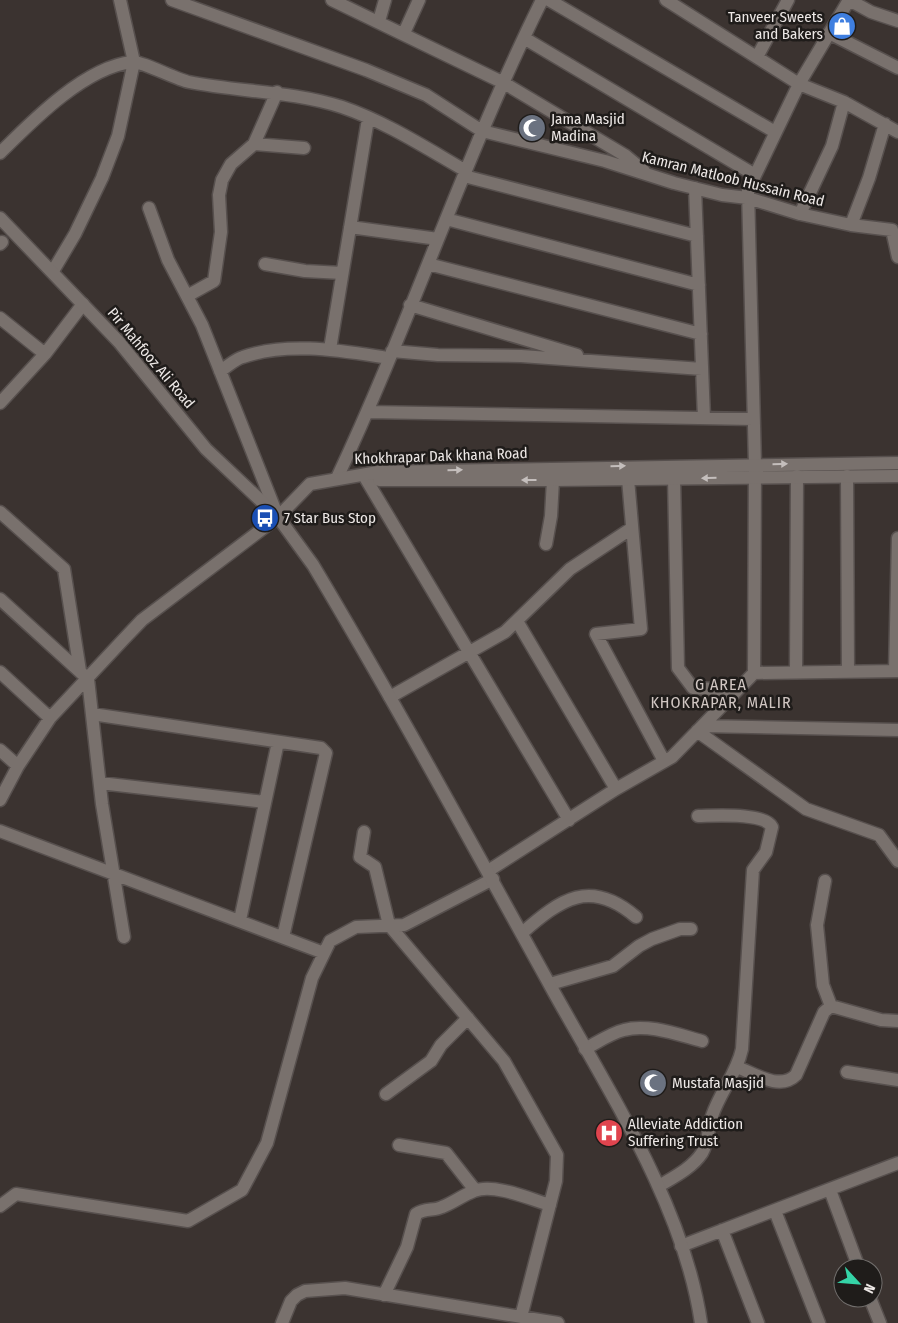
<svg xmlns="http://www.w3.org/2000/svg" width="898" height="1323" font-family="'Fira Sans Condensed',sans-serif">
<style>
.lines{fill:none;stroke-linecap:round;stroke-linejoin:round}
.street-casing{stroke:#57504e;stroke-width:15}
.secondary-casing{stroke:#57504e;stroke-width:15}
.street{stroke:#79716d;stroke-width:12}
.secondary{stroke:#79716d;stroke-width:12}
.oneway{fill:#c4bebc}
.labels{text-anchor:middle;dominant-baseline:central;stroke-width:5;stroke-linejoin:round;paint-order:stroke}
.poi-label{font-size:15px;fill:#ede8e6;stroke:#1f1c1a;text-anchor:start}
.street-label{font-size:15px;fill:#ede8e6;stroke:#1f1c1a}
.neighbourhood-label{font-size:16px;letter-spacing:1px;fill:#d0c6c2;stroke:#1f1c1a}
</style>
<rect width="100%" height="100%" fill="#3b3330"/>
<g class="lines">
<g class="street-casing">
<path id="street" d="M172,0L366,70L426,95L482,131L605,161L674,183L722,195L748,198L800,214L851,225L892,230L898,257
M332,0L504,83L626,156L644,171
M549,0L775,132
M666,0L799,84L844,102L898,132
M849,0L871,12L898,21
M379,21L385,0
M404,33L419,0
M829,33L898,68
M524,38L755,175
M757,57L788,0
M254,144L304,148
M0,153C32,121 85,67 132,62C142,61 175,79 189,82C239,92 292,91 342,107C386,122 426,148 466,171
M464,176L697,236
M695,188L704,418
M800,214L832,146L844,102
M446,219L699,285
M851,225L869,178L885,124
M350,227L438,239
M0,244L2,242
M265,264L305,271L342,273
M428,264L701,334
M53,271L75,234L102,178L118,136L134,62L120,0
M187,296L214,281L221,232L219,195L222,180L231,164L254,144L277,92
M410,305L577,355
M0,318L45,354
M330,349L368,119
M392,351L438,355L521,356L702,369
M220,371C227,367 235,359 243,357C289,341 342,351 389,358
M0,403L45,354L83,304
M368,412L753,419
M847,476L848,672
M337,478C411,321 465,155 542,0
M674,478L678,668L693,688L737,690
M366,479L569,820
M628,479L641,629L596,634L664,761
M0,512L64,569L80,671
M546,544L551,516L553,480
M0,599L88,679L102,804L124,937
M517,621L616,789
M895,671L898,538
M0,672L50,718
M796,672L797,476
M754,673L755,465L748,190L799,84L849,0
M390,697L505,632L570,569L632,528
M92,714L321,748L326,753L283,937
M702,726L898,730
M697,731L806,809L879,835L898,861
M0,750L18,766
M100,783L265,802
M0,800L18,766L50,718L122,641L142,620L278,517L202,325L168,260L149,208
M0,831L324,953
M364,832L360,857L375,867L389,925L504,1061L557,1155L556,1181L521,1317
M488,871L616,789L672,757L754,673L898,671
M825,881L817,925L823,985L831,1006
M240,920L278,742
M522,933C561,899 590,878 636,917
M550,984L613,966L639,946L652,939L680,929H691
M585,1049C598,1042 611,1033 624,1030C648,1023 679,1035 702,1041
M737,1067C755,1074 780,1091 796,1075L824,1012L831,1006L881,1020L898,1021
M847,1072L898,1080
M386,1094L431,1061L441,1045L468,1018
M399,1145L446,1153L475,1190
M659,1186C674,1177 692,1168 702,1153C709,1141 708,1128 712,1116C720,1092 737,1073 742,1049L753,870L766,852L772,827C764,812 713,816 698,816
M830,1190L859,1268
M0,1206L16,1194L188,1221L242,1190L267,1143L312,978L330,941L356,927L404,925L493,879
M775,1211L819,1323
M722,1230L758,1323
M681,1246L898,1163
M384,1295L407,1247L416,1214C425,1208 434,1211 442,1207C453,1203 463,1195 474,1191C494,1183 530,1199 550,1205
M870,1298L880,1323
M282,1323L291,1301L297,1295L305,1291L345,1288L558,1323"/>
</g>
<g class="secondary-casing">
<path id="secondary" d="M0,218L119,342L206,449L278,517L313,565C396,704 473,846 551,987C608,1090 684,1206 701,1323
M379,480H553L898,476
M278,517L310,484L378,472L898,463"/>
</g>
<use href="#street" class="street"/>
<use href="#secondary" class="secondary"/>
</g>
<defs><path id="oneway-solid" d="M-6-.8H1V-3.2L6.5 0L1 3.2V.8H-6Z" transform="scale(1.25)"/></defs>
<g class="oneway">
<use href="#oneway-solid" transform="translate(780 464) rotate(-1)"/>
<use href="#oneway-solid" transform="translate(618 466) rotate(-1)"/>
<use href="#oneway-solid" transform="translate(455 470) rotate(-1)"/>
<use href="#oneway-solid" transform="translate(709 478) rotate(179)"/>
<use href="#oneway-solid" transform="translate(529 480) rotate(180)"/>
</g>
<defs>
<g id="shop-disc" transform="scale(1.4375)"><circle r="9.5" fill="#3f7fe0" stroke="#1f1c1a"/><path d="M-5-2.5h2.3a2.7 3.5 0 0 1 5.4 0H5L5.5 6h-11ZM-1.5-2.5h3a1.5 2.3 0 0 0-3 0Z" fill="#fff"/></g>
<g id="mosque-disc" transform="scale(1.4375)"><circle r="9.5" fill="#6b7280" stroke="#1f1c1a"/><path d="M3.5-4.9A6 6 0 1 0 3.5 4.9A5 5 0 1 1 3.5-4.9Z" fill="#fff"/></g>
<g id="bus-disc" transform="scale(1.4375)"><circle r="9.5" fill="#1a4fb4" stroke="#1f1c1a"/><path d="M-5-6H5V4H4V6H2V4H-2V6H-4V4H-5ZM-3.5-4V0h7V-4ZM-3.5 1.2v1.5H-2V1.2ZM2 1.2v1.5H3.5V1.2Z" fill="#fff"/></g>
<g id="hospital-disc" transform="scale(1.4375)"><circle r="9.5" fill="#e0444e" stroke="#1f1c1a"/><path d="M-5-5h3v3.5h4V-5h3V5h-3V1.5h-4V5h-3Z" fill="#fff"/></g>
</defs>
<g fill-rule="evenodd">
<use href="#shop-disc" x="842" y="26"/>
<use href="#mosque-disc" x="532" y="128"/>
<use href="#bus-disc" x="265" y="518"/>
<use href="#mosque-disc" x="653" y="1083"/>
<use href="#hospital-disc" x="609" y="1133"/>
</g>
<g class="labels">
<g class="poi-label">
<text x="823" y="17" text-anchor="end">Tanveer Sweets<tspan x="823" dy="17">and Bakers</tspan></text>
<text x="551" y="119">Jama Masjid<tspan x="551" dy="17">Madina</tspan></text>
<text x="284" y="518">7 Star Bus Stop</text>
<text x="672" y="1083">Mustafa Masjid</text>
<text x="628" y="1124">Alleviate Addiction<tspan x="628" dy="17">Suffering Trust</tspan></text>
</g>
<g class="street-label">
<text transform="translate(733 179) rotate(14)">Kamran Matloob Hussain Road</text>
<text transform="translate(151 358) rotate(50)">Pir Mahfooz Ali Road</text>
<text transform="translate(441 456) rotate(-2)">Khokhrapar Dak khana Road</text>
</g>
<g class="neighbourhood-label">
<text x="721" y="684">G AREA<tspan x="721" dy="18">KHOKRAPAR, MALIR</tspan></text>
</g>
</g>
<g transform="translate(858 1283) rotate(116)"><circle r="24" fill="#1f1c1a" stroke="#716e6c"/>
<path d="M0-4L9 19L0 12L-9 19Z" fill="#35d4a7"/>
<text y="-8" font-size="14" font-weight="bold" text-anchor="middle" fill="#ede8e6">N</text>
</g>
</svg>
